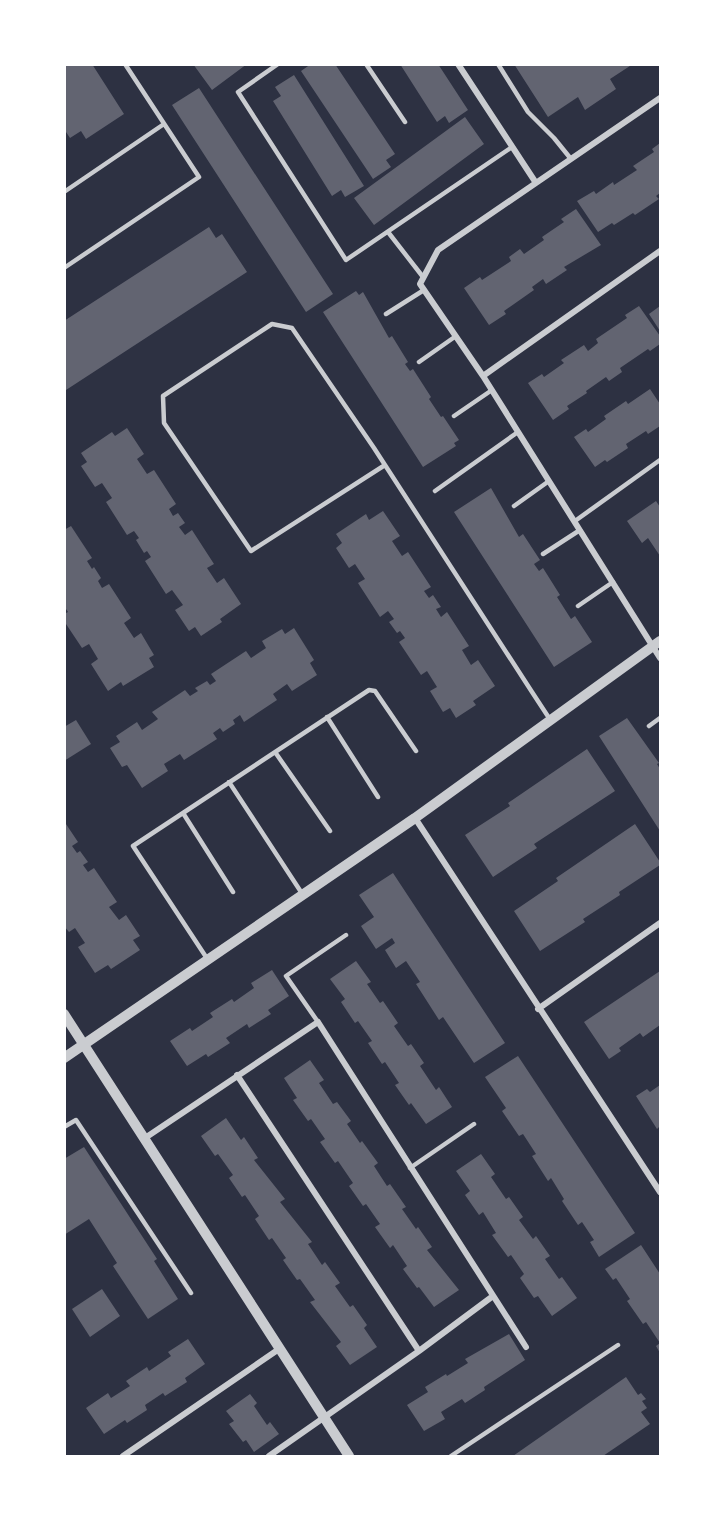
<svg xmlns="http://www.w3.org/2000/svg" width="725" height="1521" font-family="'Asap Condensed',sans-serif">
<style>
.building{fill:#626471}
.lines{fill:none;stroke-linecap:round;stroke-linejoin:round}
.service{stroke:#caccd0;stroke-width:4.5}
.minor{stroke:#caccd0;stroke-width:6}
.tertiary{stroke:#caccd0;stroke-width:10}
</style>
<rect width="100%" height="100%" fill="#2d3142"/>
<path class="building" d="M64,64H92L124,114L86,139L81,131L70,138L64,129Z
M193,64H247L212,90Z
M311,64H335L395,154L386,160L391,167L373,179L301,71Z
M400,64H438L468,110L449,123L445,116L437,122Z
M514,64H633L610,79L616,89L585,110L578,97L548,117Z
M294,75L364,186L345,197L341,190L332,196L273,101L281,96L275,87Z
M199,88L333,294L306,312L172,105Z
M465,117L484,144L374,225L354,198Z
M660,143V193L656,196L659,199L635,215L633,213L614,225L612,223L598,232L577,201L594,191L596,194L613,182L614,185L637,170L633,166L654,152L652,149Z
M576,209L601,245L564,267L567,270L546,284L543,279L532,287L534,290L504,311L506,314L489,325L464,288L480,277L482,280L511,261L509,257L520,249L524,254L544,240L542,237L564,222L561,219Z
M209,227L216,238L222,234L247,272L66,390L64,321Z
M356,291L359,295L363,292L389,338L392,336L408,362L405,364L410,371L413,369L431,397L429,399L441,417L443,416L459,440L454,443L456,446L423,467L323,312Z
M639,306L660,336V344L650,351L648,349L620,368L622,372L609,381L606,377L586,391L587,393L567,406L569,409L553,420L528,383L542,374L544,377L564,363L561,360L584,345L588,351L598,343L596,339L627,318L625,315Z
M660,306V331L649,314Z
M650,389L660,404V426L648,434L646,431L626,444L628,448L607,462L605,460L595,467L574,437L586,429L588,432L606,419L604,416L626,401L628,404Z
M127,428L144,454L137,459L147,474L154,470L176,504L169,509L173,516L178,513L185,523L179,527L185,535L192,530L214,564L207,568L217,583L224,578L241,604L220,619L222,622L201,636L195,627L189,631L175,610L183,605L172,590L166,594L145,561L151,557L147,551L144,553L136,540L139,538L134,531L127,535L106,502L112,498L102,483L95,487L81,466L87,462L81,453L112,432L115,436Z
M491,488L519,537L523,534L540,560L534,564L539,571L543,568L560,595L557,597L571,619L575,616L592,642L554,667L454,512Z
M656,501L660,507V556L648,538L642,543L627,521Z
M383,511L400,536L392,541L402,556L408,552L431,587L424,591L429,598L433,595L441,607L436,609L441,617L447,612L469,646L462,650L471,665L478,660L495,686L473,701L476,705L456,718L450,708L443,712L430,691L437,687L427,671L421,675L399,642L405,638L400,631L397,633L389,622L394,619L388,611L380,617L358,583L365,579L355,564L349,568L336,548L342,543L336,534L366,514L369,520Z
M71,526L92,558L87,561L92,569L94,567L101,578L98,581L102,588L109,584L131,618L124,623L134,638L141,633L154,655L149,658L154,667L123,686L121,682L108,691L91,664L98,659L89,644L82,648L64,621V614L68,612L64,606V530Z
M294,628L314,660L310,663L317,675L292,691L287,684L273,694L277,700L244,722L240,715L233,720L235,724L223,732L220,728L213,733L217,739L184,760L180,754L164,764L168,771L142,788L127,765L122,767L110,748L120,742L116,736L137,722L142,730L158,719L152,712L185,690L190,696L198,691L195,688L207,681L210,685L216,681L211,674L246,651L251,658L266,648L262,641L282,629L285,634Z
M627,718L659,763L657,764L660,769V831L599,736Z
M76,720L91,744L64,761V727Z
M587,749L615,791L534,844L537,848L493,877L465,835L510,806L508,803Z
M64,821L78,842L72,846L77,853L80,851L88,862L83,865L88,872L94,868L117,902L109,907L119,920L126,915L140,936L133,940L140,950L111,969L108,965L95,973L78,947L85,943L75,928L69,932L64,926Z
M635,824L660,862V865L619,892L620,895L583,919L585,922L540,951L514,911L558,881L556,878Z
M393,873L505,1043L474,1063L443,1017L439,1020L416,984L420,982L406,961L396,968L385,950L395,943L392,938L376,949L361,926L374,917L359,895Z
M356,961L371,982L367,984L380,1003L383,1001L398,1023L394,1026L408,1046L411,1044L424,1063L420,1066L436,1090L439,1087L452,1107L426,1124L411,1103L409,1105L395,1085L399,1083L385,1062L382,1064L368,1043L372,1041L358,1021L355,1023L341,1002L345,999L330,979Z
M272,970L289,996L268,1010L271,1014L249,1028L247,1024L226,1038L230,1043L208,1057L206,1054L187,1066L170,1041L190,1028L192,1031L213,1017L210,1013L232,999L234,1002L254,988L251,983Z
M660,971V1025L643,1037L640,1033L619,1048L621,1051L609,1059L584,1022Z
M518,1056L635,1233L599,1257L590,1242L594,1240L582,1222L578,1225L562,1201L564,1199L551,1178L548,1181L532,1156L536,1154L523,1134L519,1136L502,1111L506,1108L485,1077Z
M310,1060L324,1080L319,1083L333,1104L337,1102L351,1121L347,1124L360,1143L362,1141L378,1163L374,1166L387,1186L390,1184L406,1207L402,1209L416,1229L418,1227L432,1247L427,1250L459,1290L434,1307L419,1287L417,1288L403,1269L407,1266L393,1245L390,1248L375,1227L380,1224L366,1204L363,1206L349,1186L353,1183L338,1161L335,1163L320,1142L325,1139L311,1119L308,1121L293,1100L297,1098L284,1078Z
M660,1085V1126L657,1129L636,1096L647,1089L650,1092Z
M226,1118L241,1140L244,1137L258,1158L254,1160L285,1199L280,1202L312,1242L308,1244L322,1265L325,1262L340,1283L335,1286L350,1307L353,1305L367,1325L364,1328L377,1347L350,1365L336,1346L341,1342L310,1302L315,1300L300,1279L297,1280L283,1260L286,1258L272,1238L269,1240L255,1219L259,1216L245,1195L242,1197L229,1178L233,1175L218,1154L215,1156L201,1136Z
M84,1147L157,1259L154,1261L178,1299L148,1319L113,1266L117,1263L89,1219L64,1235V1159Z
M481,1154L495,1174L491,1177L506,1199L509,1197L523,1217L519,1220L533,1239L536,1236L550,1256L545,1259L559,1279L562,1277L577,1298L552,1316L538,1296L534,1298L520,1278L524,1274L511,1255L508,1257L492,1235L496,1233L483,1212L479,1215L465,1195L470,1191L456,1171Z
M641,1245L660,1274V1353L656,1346L660,1343L646,1322L643,1324L627,1301L630,1299L616,1278L613,1280L605,1269Z
M102,1289L120,1316L90,1337L72,1309Z
M509,1334L525,1360L484,1387L485,1390L465,1403L462,1399L441,1412L445,1419L424,1431L407,1405L428,1392L425,1387L446,1374L447,1376L468,1363L465,1359Z
M188,1339L205,1364L185,1378L187,1382L165,1396L163,1393L145,1405L147,1410L127,1423L125,1420L104,1434L86,1408L108,1393L111,1398L130,1386L126,1381L147,1367L149,1371L171,1356L168,1352Z
M626,1377L638,1395L641,1393L646,1399L642,1401L647,1408L641,1412L650,1424L603,1456H513Z
M250,1394L257,1403L254,1406L267,1425L270,1422L279,1434L254,1452L246,1440L243,1442L229,1424L234,1421L226,1411Z"/>
<g class="lines">
<path class="service" d="M278,64L238,92L346,260L512,147
M366,64L405,122
M498,64L528,112L554,138L571,159
M64,192L164,124
M388,232L423,277
M64,268L199,177L125,64
M386,314L424,290
M419,362L456,336
M454,416L492,390
M385,465L251,551L164,423L163,396L272,324L292,328L374,448L385,465L532,692L551,721
M435,491L518,432
M514,506L549,481
M575,521L660,460
M543,554L580,530
M578,606L613,582
M327,717L378,797
M649,726L660,718
M275,752L330,831
M229,782L303,895
M183,813L233,892
M208,960L133,846L369,690L375,691L416,751
M318,1022L286,976L346,935
M64,1127L76,1120L191,1293
M410,1168L474,1124
M451,1456L618,1345"/>
<path class="minor" d="M458,64L536,183
M660,98L438,250L420,284L483,376L660,658
M483,376L660,251
M415,818L660,1192
M538,1009L660,923
M237,1075L419,1351
M145,1138L318,1022L526,1347
M123,1456L279,1349
M269,1456L419,1351L493,1296"/>
<path class="tertiary" d="M64,1014L349,1456
M64,1058L415,818L660,641"/>
</g>
<rect width="725" height="1521" fill="none" stroke="#ffffff" stroke-width="132"/>
</svg>
